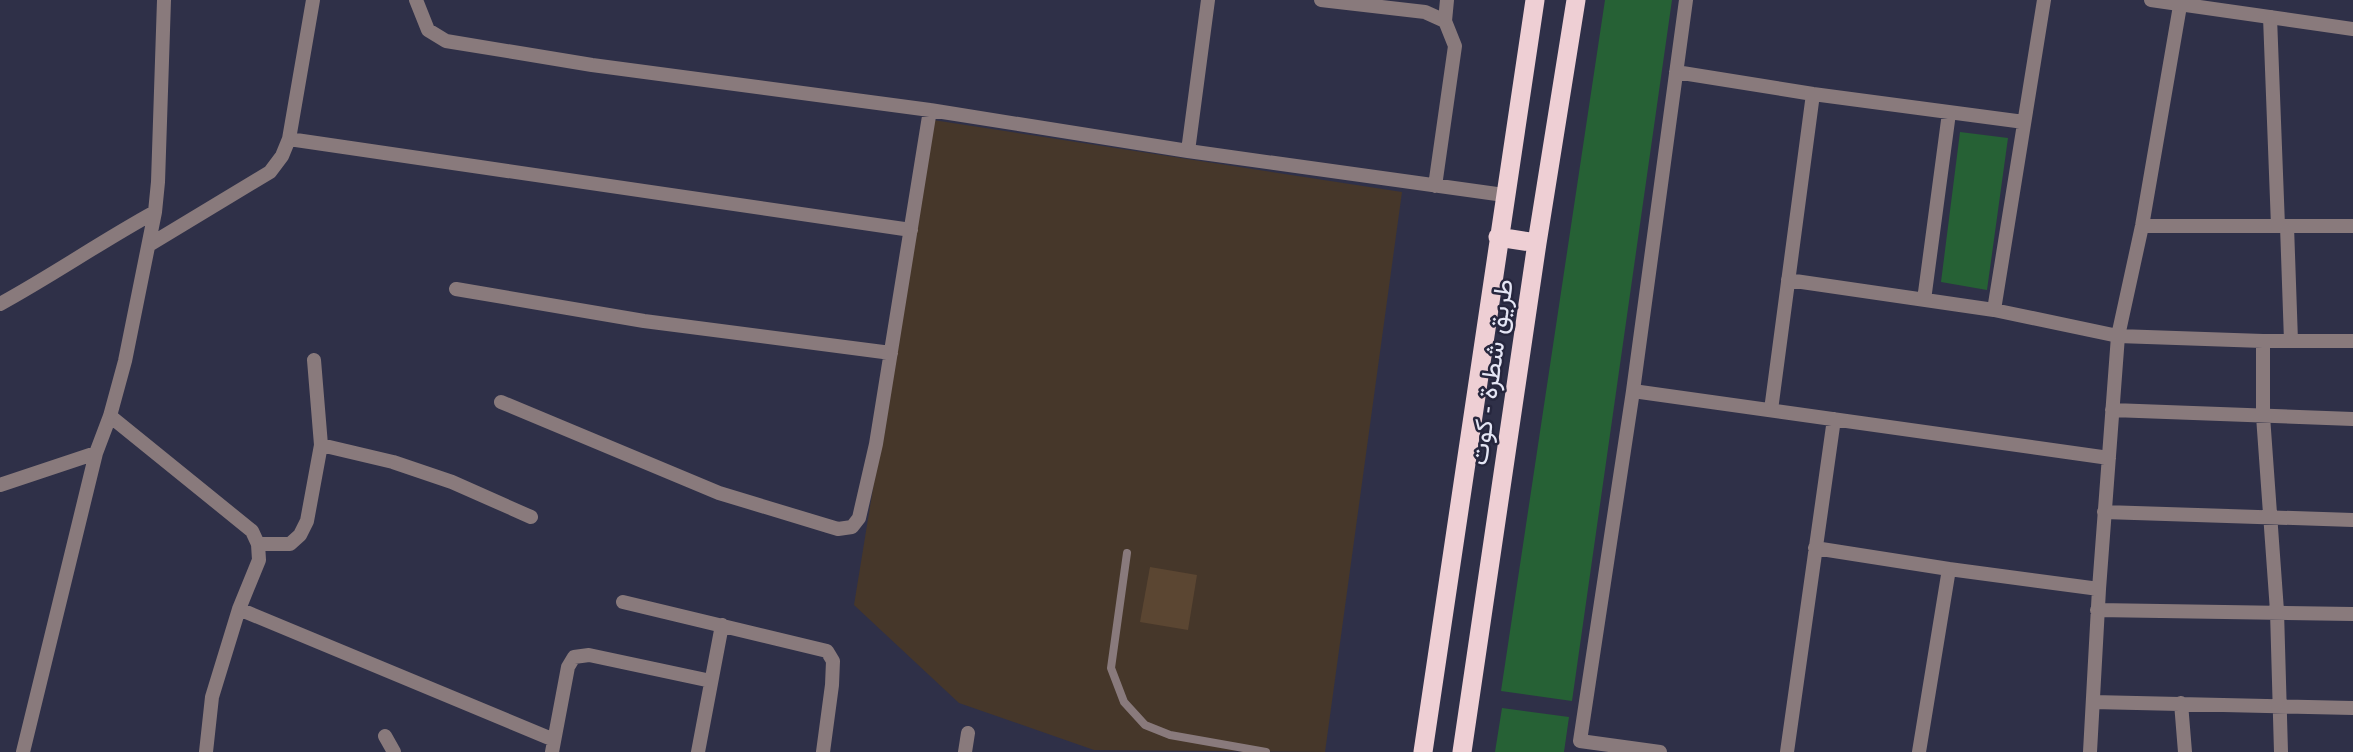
<svg xmlns="http://www.w3.org/2000/svg" width="2353" height="752" font-family="Jost,Vazirmatn,sans-serif">
<style>
.industrial{fill:#46372a}
.green{fill:#266135}
.building{fill:#5b4632}
.lines{fill:none;stroke-linecap:round;stroke-linejoin:round}
.service{stroke:#897a7c;stroke-width:8}
.minor{stroke:#897a7c;stroke-width:14}
.tertiary{stroke:#897a7c;stroke-width:14}
.trunk{stroke:#eecfd4;stroke-width:19}
.labels{text-anchor:middle;dominant-baseline:central;stroke-width:5;stroke-linejoin:round;paint-order:stroke}
.street-label{font-size:26px;fill:#e4e5f4;stroke:#26263d}
</style>
<rect width="100%" height="100%" fill="#2f3048"/>
<path class="industrial" d="M933,120L1402,192L1325,752L1094,750L959,703L854,605Z"/>
<path class="green" d="M1605,0H1672L1572,701L1501,691Z
M1960,132L2008,138L1987,290L1941,282Z
M1502,708L1569,717L1564,752H1495Z"/>
<path class="building" d="M1150,567L1197,575L1188,630L1140,622Z"/>
<g class="lines">
<path class="service" d="M1127,553L1111,668L1124,702L1145,725L1170,735L1266,752"/>
<path class="minor" d="M416,0L428,30L446,41L592,65L930,110L1188,151L1504,195
M1321,0L1425,12L1445,21L1455,46L1435,186
M2270,17L2278,226
M1445,21L1447,0
M1676,72L1813,94L2024,122
M289,139L911,230
M1188,151L1208,0
M2142,226H2353
M2287,226L2291,341
M149,245L270,172L282,156L289,139L313,0
M1788,280L1994,310L2118,336L2263,341H2353
M456,289L644,321L891,353
M1924,300L1949,113
M0,304C53,275 102,241 155,212
M1994,310L2044,0
M2263,341V416L2277,611L2281,752
M1633,391L2109,458
M501,402L719,493L828,526L838,529L852,527L859,518L876,444L930,110
M1771,410L1813,94
M2112,410L2353,419
M110,416L252,531L258,544L259,560L239,609L212,697L206,752
M321,445L393,462L452,482L531,517
M0,485L96,453
M2104,512L2353,520
M258,544H290L300,535L307,521L321,445L314,360
M1815,548L1949,569L2099,589
M623,602L827,651L833,661L832,685L823,752
M239,609L554,740
M2097,610L2353,614
M2093,702L2353,708
M2181,703L2185,752
M385,736L394,752
M23,752L96,453L110,416L125,361L155,212L158,182L164,0
M552,752L568,667L574,657L589,655L711,681
M698,752L722,625
M965,752L968,733
M1660,752L1580,741L1633,391L1686,0
M1787,752L1834,419
M1919,752L1949,569
M2090,752L2099,589L2118,336L2142,226L2181,0"/>
<path class="tertiary" d="M2151,0L2353,29"/>
<path class="trunk" d="M1498,237L1537,243
M1423,752L1535,0
M1462,752L1537,243L1576,0"/>
</g>
<g class="labels">
<g class="street-label">
<text transform="translate(1491 372) rotate(-82)">طريق شطرة - كوت</text>
</g>
</g>
</svg>
